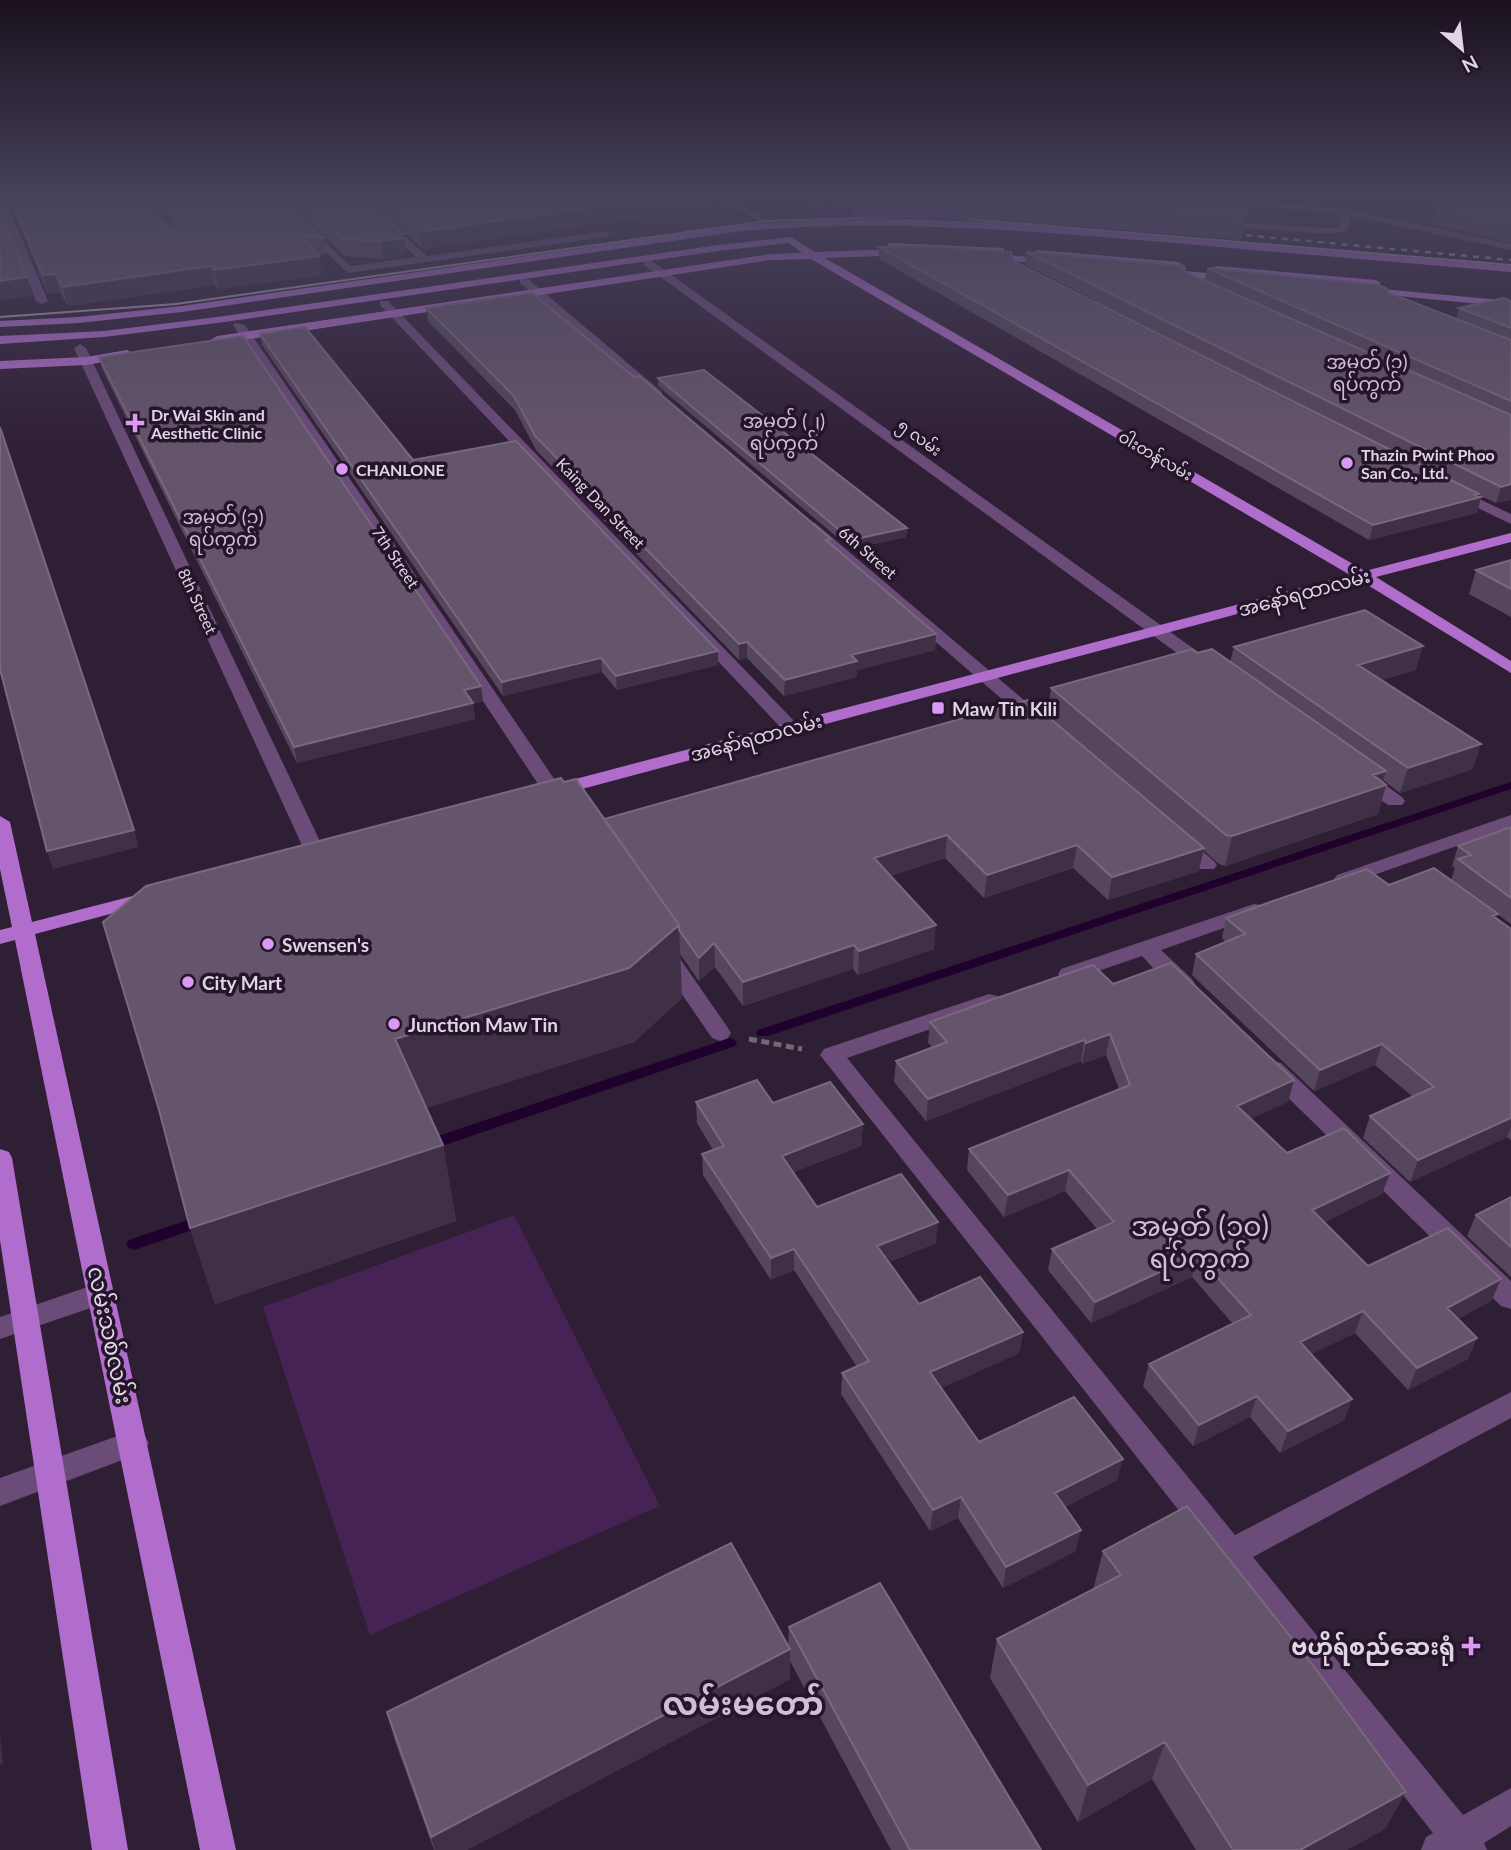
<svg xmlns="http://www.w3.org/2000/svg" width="1511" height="1850" font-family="Lato,'Noto Sans Myanmar',sans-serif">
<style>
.green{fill:#472255}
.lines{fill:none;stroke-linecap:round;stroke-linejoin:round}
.stream{fill:#20002d;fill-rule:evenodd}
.path{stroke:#746679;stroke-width:5;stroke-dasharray:8 4.5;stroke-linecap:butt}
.minor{fill:#6b4b78;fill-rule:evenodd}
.major{fill:#b06dcb;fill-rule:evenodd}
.tram{stroke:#aca0b1;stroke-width:2}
.rail{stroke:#aca0b1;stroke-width:2.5;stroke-dasharray:6 6;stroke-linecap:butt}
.wall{fill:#56465d}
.shaded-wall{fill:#403047}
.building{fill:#65556c;stroke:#78697e;stroke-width:2}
.poi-dot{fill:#db99f6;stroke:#25152b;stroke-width:2.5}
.labels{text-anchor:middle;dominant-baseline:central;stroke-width:7;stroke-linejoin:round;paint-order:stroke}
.far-poi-label{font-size:16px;font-weight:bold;fill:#dfd5e4;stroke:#25152b;text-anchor:start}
.far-street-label{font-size:16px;fill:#dfd5e4;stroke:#25152b}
.far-quarter-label{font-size:19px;fill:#d1bdda;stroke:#25152b}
.street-label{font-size:19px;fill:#dfd5e4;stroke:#25152b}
.poi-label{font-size:19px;font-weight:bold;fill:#dfd5e4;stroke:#25152b;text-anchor:start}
.near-street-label{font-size:23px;fill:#dfd5e4;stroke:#25152b}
.near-poi-label{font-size:23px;font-weight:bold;fill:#dfd5e4;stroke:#25152b;text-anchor:end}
.near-quarter-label{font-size:28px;fill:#d1bdda;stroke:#25152b}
.near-district-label{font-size:32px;font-weight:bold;fill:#d1bdda;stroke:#25152b}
</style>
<rect width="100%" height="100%" fill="#2f1f35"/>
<path class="green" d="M514,1215L660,1506L370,1635L263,1307Z"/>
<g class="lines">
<path class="stream" d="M1511,782V789L768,1036H758L756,1033L758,1030Z
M730,1038L735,1040L737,1043L735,1046L430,1150L425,1151L420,1150L418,1146L420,1142Z
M202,1215L207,1217L210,1221L207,1225L134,1250L129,1248L126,1244L129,1240Z"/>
<path class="path" d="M749,1039L802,1049"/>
<path class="minor" d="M138,196H148L181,243L180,245H172Z
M268,196H278L350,266L416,257L349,196H360L427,256L606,231L611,234L606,237L348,273Z
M712,196H724L779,225L771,227Z
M1170,196H1206L1347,209L1511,244V250L1351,216L1347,231L1328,234L1216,226L1213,225V221L1328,228L1339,227L1342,214L1175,199Z
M36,198L41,201L39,203L8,206L48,301L42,304L36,301L0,211V201Z
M644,261H652L1215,664L1217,668L1215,672H1203L644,265Z
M520,279H528L662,392V398H654L520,283Z
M380,301H388L797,724L800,728L797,732H785L380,305Z
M235,323L245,325L572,805L569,809H555L552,805L233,325Z
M80,344L86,348L326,854L323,858H309L306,854L74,348Z
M1454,487L1511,514V524L1449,494V488Z
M810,522L815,523L1044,717L1047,721L1044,725H1032L805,529L803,526L805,523Z
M1360,770L1367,772L1402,797L1405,801L1402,805H1388L1353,780L1351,776L1353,772Z
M1511,815V827L1351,883H1337L1334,879L1337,875Z
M1180,836L1187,838L1214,861L1217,865L1214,869H1200L1173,846L1170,842Z
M1254,904L1261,905L1264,910L1261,915L1161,950L1192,979L1195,984L1192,989C1172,994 1155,969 1142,956L1069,981L1061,979L1058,974L1061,969Z
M666,948L674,950L728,1028L731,1033L728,1038L720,1041L712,1038L655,955L658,950Z
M989,994L997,996L1000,1001L997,1006L847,1058L1235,1535L1511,1392V1418L1253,1557L1463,1815L1511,1788V1826L1484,1843L1487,1850H1421L1426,1837L1433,1833L820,1055L824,1049Z
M1273,1061L1281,1063L1511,1281V1309L1501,1306L1265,1075L1261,1069L1265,1063Z
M102,1282L111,1285L115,1293L111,1301L0,1339V1317Z
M134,1430L144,1434L149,1443L144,1452L0,1506V1478Z"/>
<path class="major" d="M910,219L1011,223L1511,266V272C1395,262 1279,252 1163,242C1022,230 883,219 741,231L182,312L78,323L0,327V321L78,317L182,306L741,225L809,220Z
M791,237L815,252L898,249L888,248V244L892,243L1004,248V252L1000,253L910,250L912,252L907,255L825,258L1365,571L1511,533V542L1376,577L1511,661V673L1361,581L552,797L545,795L543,791L545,787L1350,575L811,259L771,260L217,344L211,340L217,336L771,254L802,253L789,243L718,251L217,323L104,337L0,344V336L104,331L217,317L718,245Z
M1039,250L1178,262L1183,265L1178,268L1035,255V251Z
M984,253L1053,259L1058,262L1053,265L980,258L979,256Z
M1217,266L1376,280L1381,283L1376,286L1213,271V267Z
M1162,269L1231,275L1236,278L1231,281L1158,274V270Z
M1361,287L1511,301V307L1357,292V288Z
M127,350L133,354L131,357L86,365L0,369V361L86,357Z
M0,816L10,822L32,922L152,891L159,893L162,897L159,901L35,934L236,1850H200L15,940L0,944V930L12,927L0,869Z
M0,1149L9,1152L12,1158L128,1850H92L0,1240Z"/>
<path class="tram" d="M956,218L1511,265
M0,317L176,304L766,221L890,217"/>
<path class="rail" d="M759,197L873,206
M1222,233L1511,260"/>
</g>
<path class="wall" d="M0,196H143L166,229L175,230L151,196H279L323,238L326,255H318L322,275L218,289L215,285L68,306L60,292L48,294L12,208L9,198Z
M282,196H361L406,252H403L404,256L383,259L344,256Z
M364,196H713V207L423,249Z
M853,196H1250L1241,240L1011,220L859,217L852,213Z
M1511,196V243L1432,224L1436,207Z
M879,247L1013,261L1261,385L1025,265L1026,252L1185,272L1205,280L1207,268L1389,293L1456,319L1459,308L1511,301V500L1496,503L1479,495V496L1481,497L1477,513L1369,540L879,259Z
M426,308L831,544L936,634L935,650L857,670V677L784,696L747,658L739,660L536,450L515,410L428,321Z
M260,334L413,460L718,665L617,690L602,672L503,696L262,345Z
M99,357L481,686L483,701L473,704L475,719L297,763L102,369Z
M658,378L907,528L906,537L851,549L658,386Z
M1511,560V617L1469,594L1476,570Z
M1234,647L1416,670L1381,680L1473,769L1400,793L1383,780L1382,782L1386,785L1378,814L1225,866L1219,864L1203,850L1199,871L1108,900L1073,868L984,898L945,858L890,876L934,949L858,975L853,969L743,1006L715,967L699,981L680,954L682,998L634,1042L426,1108L443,1145L456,1221L215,1304L190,1228L564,782L604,819L1047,716L1051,688L1197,653L1230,662Z
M1511,827V924L1451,880L1455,868L1452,866L1458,846Z
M1389,885L1496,919L1511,929V1140L1507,1137L1410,1182L1363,1138L1370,1116L1413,1097L1375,1065L1314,1091L1192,975L1196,954L1226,942L1222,938L1226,918Z
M1113,984L1288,1102L1251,1118L1287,1153L1390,1173L1382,1194L1324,1222L1368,1266L1492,1300L1458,1319L1477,1338L1468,1359L1408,1390L1355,1333L1311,1354L1352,1399L1344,1420L1280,1453L1250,1417L1193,1446L1143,1386L1149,1364L1233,1324L1192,1277L1091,1323L1048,1270L1052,1249L1097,1229L1065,1191L1004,1217L967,1170L969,1149L1119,1089L1106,1055L1082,1064L1081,1061L926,1121L894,1082L896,1061L932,1047L928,1043L930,1022Z
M696,1102L773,1103L863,1124L861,1146L793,1172L817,1207L936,1243L889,1262L919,1304L1023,1332L1019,1353L941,1388L979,1442L1117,1480L1065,1507L1076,1551L1003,1588L958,1518L930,1531L841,1394L842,1373L857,1367L794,1270L771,1280L703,1175L702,1154L713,1150L697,1123Z
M1511,1197V1277L1467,1236L1476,1215Z
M1103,1551L1385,1829L1347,1850H1196L1152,1779L1078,1822L990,1678L997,1639L1093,1590Z
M789,1627L1041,1850H891L790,1661V1679L467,1850H434L395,1741L387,1712L788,1645Z"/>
<path class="shaded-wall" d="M0,196H9V198L0,199Z
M451,196H545L453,210Z
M669,196H713V207L423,249L421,232Z
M404,234L406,252H403L404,256L383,259L381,241L398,235Z
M319,256L322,275L218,289L214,270Z
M211,266L215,285L68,306L63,287Z
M55,274L60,292L48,294L43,275Z
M27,277L32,296L0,300V281Z
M1511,484V500L1496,503L1501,487Z
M1479,494L1478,498L1481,497L1477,513L1369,540L1373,525Z
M907,528L906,537L851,549V540Z
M936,634L935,650L857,670V677L784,696L785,680L851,655Z
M747,642V658L739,660V644Z
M1423,646L1416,670L1351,689L1358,665Z
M718,651V665L617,690L616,676Z
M601,658L602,672L503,696L502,682Z
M481,686L483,701L473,704L475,719L297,763L294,747L464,690Z
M1481,744L1473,769L1400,793L1408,768Z
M1386,771L1381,787L1386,785L1378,814L1225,866L1232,836L1373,775Z
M134,830L139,847L53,869L47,851Z
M947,835L945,858L873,881L874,858Z
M1077,845L1073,868L984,898L987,875Z
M1204,848L1199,871L1108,900L1112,877Z
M679,925L682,998L634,1042L409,1114L395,1039Z
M936,925L934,949L858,975L859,951Z
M714,943L715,967L699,981V958Z
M854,945L853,969L743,1006V982Z
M1110,1034L1106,1055L1082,1064L1086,1043Z
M1084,1040L1081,1061L926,1121L928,1099Z
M1382,1044L1375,1065L1314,1091L1320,1070Z
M1294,1080L1288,1102L1232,1127L1237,1106Z
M1511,1118V1127L1507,1137L1410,1182L1418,1160Z
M863,1124L861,1146L781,1177L782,1156Z
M443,1145L456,1221L215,1304L190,1228Z
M1069,1170L1065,1191L1004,1217L1008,1195Z
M1390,1173L1382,1194L1305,1232L1312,1210Z
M938,1222L936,1243L876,1267L877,1246Z
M794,1249V1270L771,1280V1258Z
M1197,1255L1192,1277L1091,1323L1095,1302Z
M1501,1279L1492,1300L1438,1330L1447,1308Z
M1363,1311L1355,1333L1292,1364L1300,1342Z
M1023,1332L1019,1353L928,1394L930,1372Z
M1477,1338L1468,1359L1408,1390L1417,1368Z
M1257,1396L1250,1417L1193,1446L1199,1425Z
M1352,1399L1344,1420L1280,1453L1288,1431Z
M1123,1459L1117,1480L1051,1514L1055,1493Z
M961,1497L958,1518L930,1531L933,1510Z
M1081,1530L1076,1551L1003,1588L1006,1567Z
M790,1649V1679L467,1850H435L431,1837Z
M0,1734L3,1764L0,1765Z
M1165,1742L1152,1779L1078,1822L1088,1785Z
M1406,1792L1385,1829L1347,1850H1300Z"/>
<path class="building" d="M9,196H143L166,229L176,230L179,224L159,196H279L323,238L302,236L319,256L214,270L211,266L63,287L55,274L43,275Z
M296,196H361L404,234L398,235L402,238L381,241L341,239Z
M381,196H438L448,204L502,196H669L421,232Z
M934,196H1094L1247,208L1245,217L1013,198Z
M1459,196H1511V224L1436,207Z
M0,212L27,277L0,281Z
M879,247H932L1011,252L1013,261L1479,494L1475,495L1481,497L1373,525Z
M1026,252L1184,266L1185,272L1511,415V484L1501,487Z
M1207,268L1378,285L1386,288L1389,293L1511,340V401Z
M532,293L634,377L639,376L831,539L826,540L936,634L851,655L857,661L785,680L747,642L739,644L535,436L514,396L426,308Z
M1503,298L1511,301V328L1459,308Z
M305,327L413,460L516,441L718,651L616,676L601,658L502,682L260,334Z
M243,336L481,686L464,690L473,703L294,747L99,357Z
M704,370L907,528L851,540L658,378Z
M0,427L134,830L47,851L0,669Z
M1511,560V589L1476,570Z
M1365,610L1423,646L1358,665L1481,744L1408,768L1234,647Z
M1192,649L1197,653L1212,649L1386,771L1373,775L1386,785L1232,836L1226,835L1051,688Z
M1028,700L1204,848L1112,877L1077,845L987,875L947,835L874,858L936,925L859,951L854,945L743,982L714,943L699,958L679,930V925L604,819Z
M561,778L564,782L576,779L679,925L629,968L395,1039L443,1145L190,1228L159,1110L103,922L146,886Z
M1511,827V898L1458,859L1471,855L1458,846Z
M1434,868L1498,914L1493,916L1511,929V1118L1418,1160L1370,1116L1434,1087L1382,1044L1320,1070L1196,954L1245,934L1226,918L1273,901L1367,869L1389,885Z
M1171,963L1294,1080L1237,1106L1287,1153L1344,1128L1390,1173L1312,1210L1368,1266L1448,1228L1501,1279L1447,1308L1477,1338L1417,1368L1363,1311L1300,1342L1352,1399L1288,1431L1257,1396L1199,1425L1149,1364L1251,1315L1197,1255L1095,1302L1052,1249L1114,1222L1069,1170L1008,1195L969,1149L1130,1085L1110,1034L1086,1043L1084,1040L928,1099L896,1061L947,1042L930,1022L985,1002L1093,965L1113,984Z
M757,1080L773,1103L830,1082L863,1124L782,1156L817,1207L901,1174L938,1222L877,1246L919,1304L980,1277L1023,1332L930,1372L979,1442L1074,1397L1123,1459L1055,1493L1081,1530L1006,1567L961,1497L933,1510L842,1373L869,1361L794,1249L771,1258L702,1154L724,1146L696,1102Z
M1511,1197V1247L1476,1215Z
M1187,1506L1312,1664L1406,1792L1300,1850H1233L1165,1742L1088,1785L997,1639L1121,1575L1103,1551Z
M731,1543L790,1649L431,1837L387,1712Z
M880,1583L1041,1850H910L789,1627Z"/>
<linearGradient id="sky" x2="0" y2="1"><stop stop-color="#1a111d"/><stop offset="0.43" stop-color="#47425c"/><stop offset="1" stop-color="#47425c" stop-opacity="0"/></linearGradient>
<rect width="1511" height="455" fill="url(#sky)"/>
<g class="poi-dot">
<path d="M131.5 412.5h7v7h7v7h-7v7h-7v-7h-7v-7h7z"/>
<circle cx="1347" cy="463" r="7"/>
<circle cx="342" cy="469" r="7"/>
<rect x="931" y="701" width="14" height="14" rx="3.5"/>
<circle cx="268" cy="944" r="7"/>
<circle cx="188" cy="982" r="7"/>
<circle cx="394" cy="1024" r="7"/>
<path d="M1467.5 1635.5h7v7h7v7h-7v7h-7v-7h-7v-7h7z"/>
</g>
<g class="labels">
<g class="far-poi-label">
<text x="151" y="414">Dr Wai Skin and<tspan x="151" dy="18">Aesthetic Clinic</tspan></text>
<text x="1361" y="454">Thazin Pwint Phoo<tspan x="1361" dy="18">San Co., Ltd.</tspan></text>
<text x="356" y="469">CHANLONE</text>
</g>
<g class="far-street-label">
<text transform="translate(920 437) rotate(36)">၅ လမ်း</text>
<text transform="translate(1156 455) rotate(30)">ဝါးတန်လမ်း</text>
<text transform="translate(601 503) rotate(46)">Kaing Dan Street</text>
<text transform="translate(868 552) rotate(41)">6th Street</text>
<text transform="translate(396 557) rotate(56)">7th Street</text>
<text transform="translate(198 601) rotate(65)">8th Street</text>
</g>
<g class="far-quarter-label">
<text x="1367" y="361">အမှတ် (၁)<tspan x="1367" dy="22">ရပ်ကွက်</tspan></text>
<text x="784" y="420">အမှတ် (၂)<tspan x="784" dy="22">ရပ်ကွက်</tspan></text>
<text x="223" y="516">အမှတ် (၃)<tspan x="223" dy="22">ရပ်ကွက်</tspan></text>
</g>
<g class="street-label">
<text transform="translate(1304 592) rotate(-15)">အနော်ရထာလမ်း</text>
<text transform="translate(756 737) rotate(-15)">အနော်ရထာလမ်း</text>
</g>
<g class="poi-label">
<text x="952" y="708">Maw Tin Kili</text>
<text x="282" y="944">Swensen's</text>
<text x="202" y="982">City Mart</text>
<text x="408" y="1024">Junction Maw Tin</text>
</g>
<g class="near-street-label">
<text transform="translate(111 1335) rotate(78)">လမ်းသစ်လမ်း</text>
</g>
<g class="near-poi-label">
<text x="1455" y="1646">ဗဟိုရ်စည်ဆေးရုံ</text>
</g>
<g class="near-quarter-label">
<text x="1200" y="1225">အမှတ် (၁၀)<tspan x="1200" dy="32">ရပ်ကွက်</tspan></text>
</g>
<g class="near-district-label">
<text x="743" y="1702">လမ်းမတော်</text>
</g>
</g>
<g transform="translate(1462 49) rotate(152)" stroke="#25152b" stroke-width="5" paint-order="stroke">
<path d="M0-5L12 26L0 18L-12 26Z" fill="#dfd5e4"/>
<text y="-10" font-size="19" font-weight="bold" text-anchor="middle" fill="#dfd5e4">N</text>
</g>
</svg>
